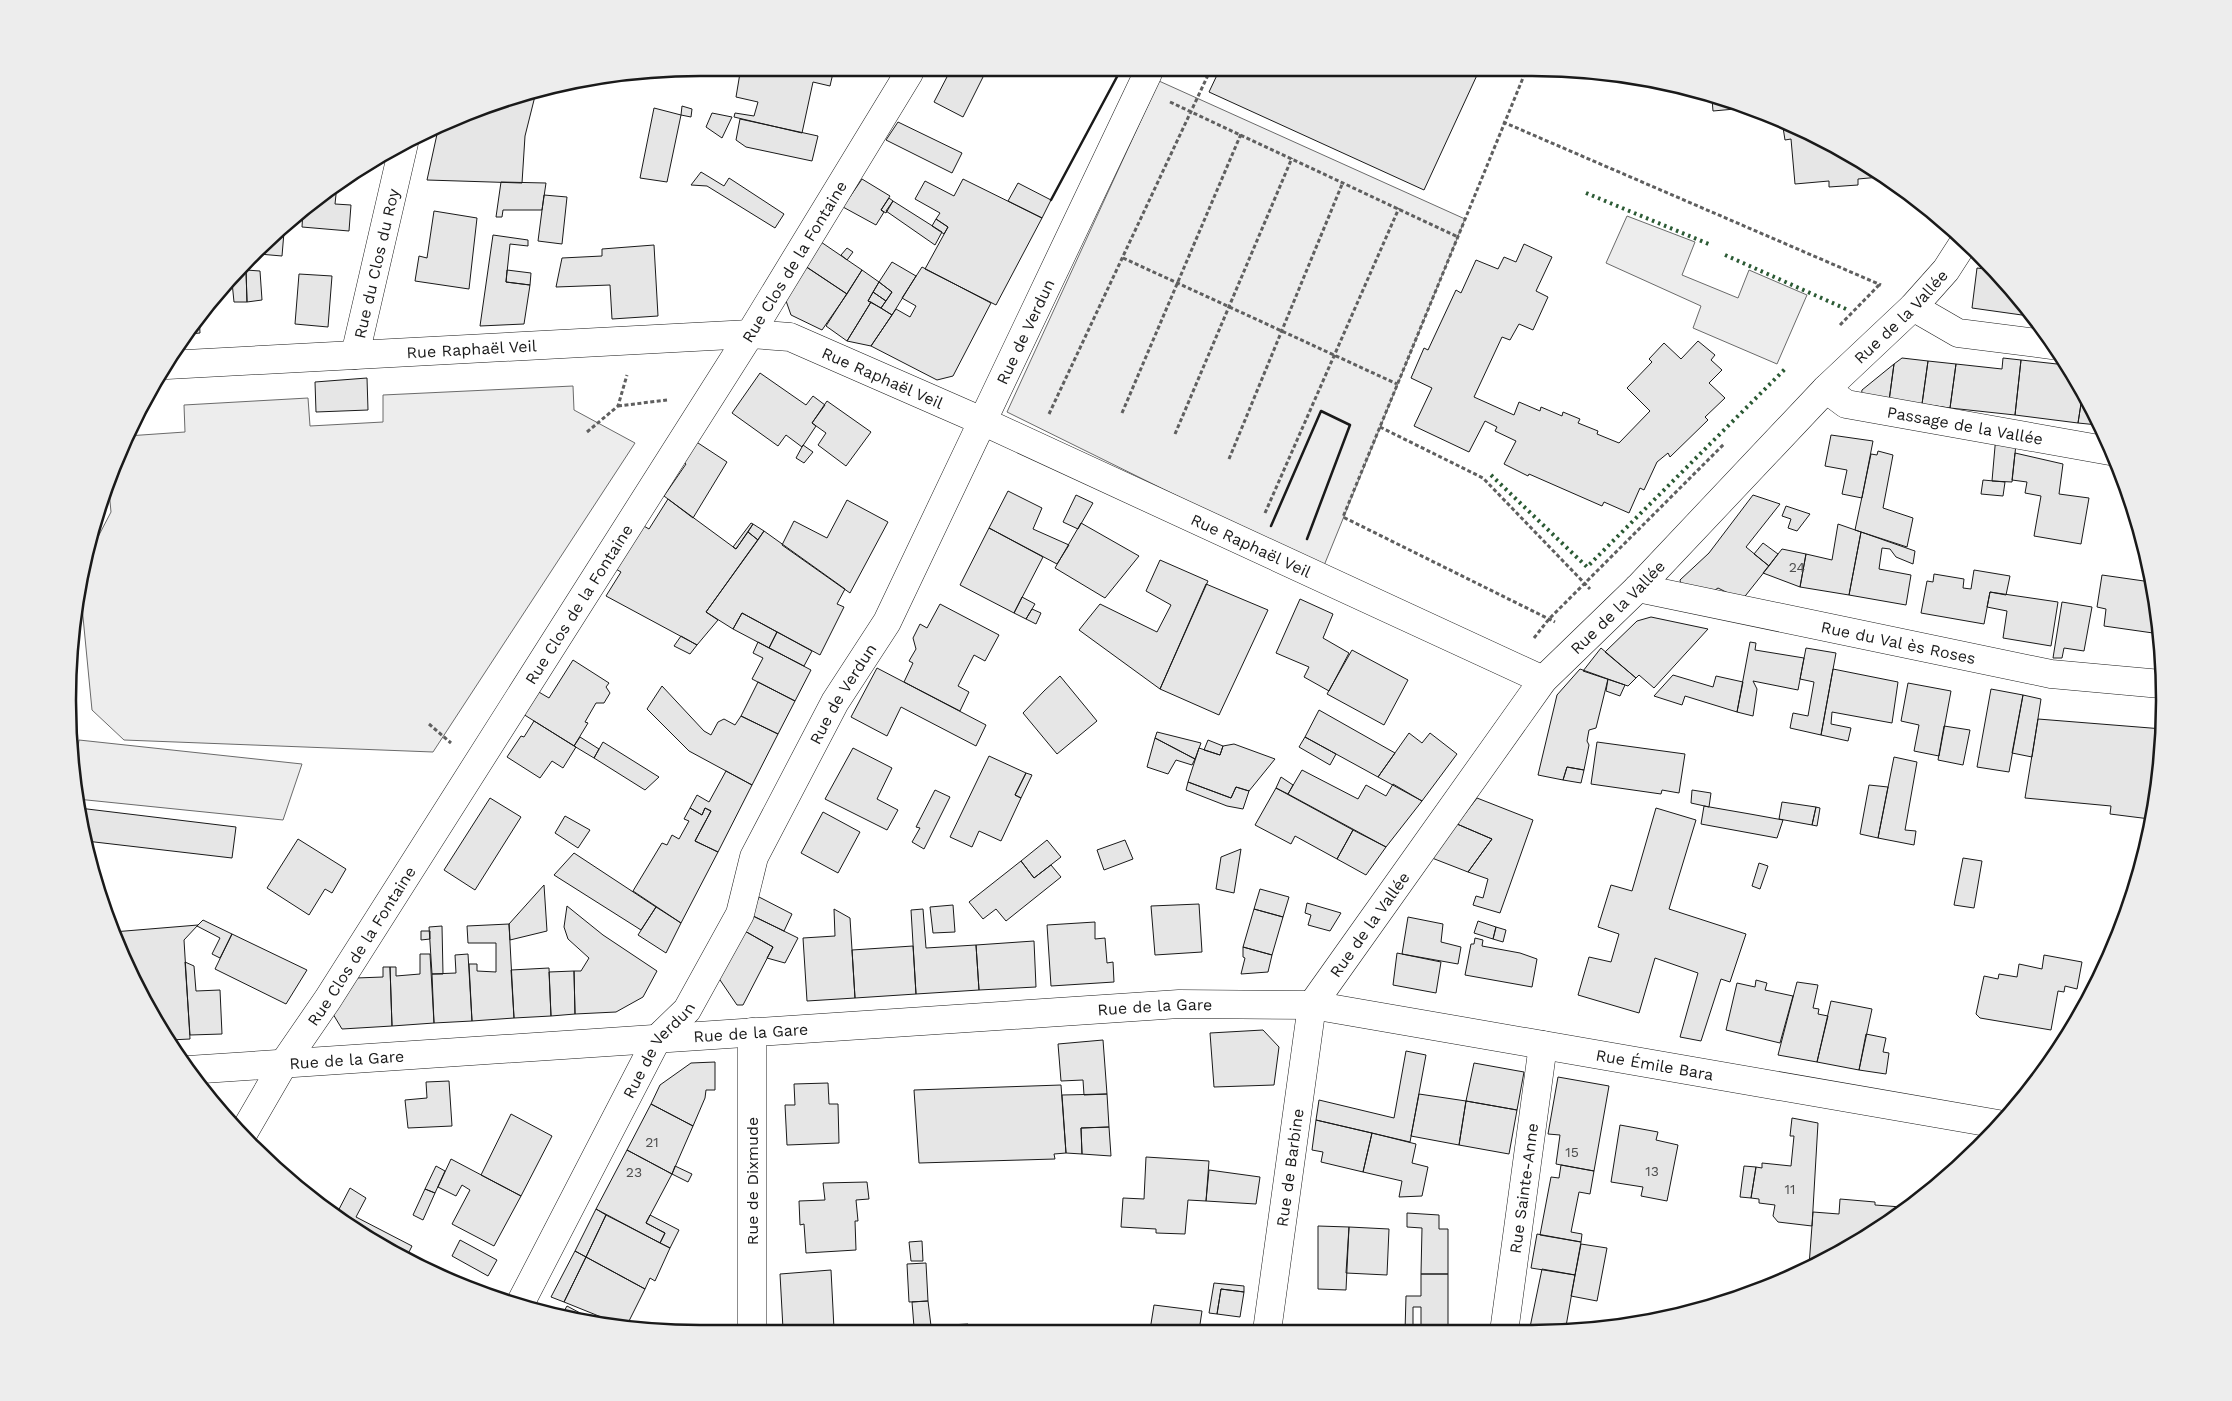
<svg xmlns="http://www.w3.org/2000/svg" width="2232" height="1401" font-family="'Work Sans',sans-serif">
<style>
.built{fill:#ededed;stroke:#6a6a6a}
.building{fill:#e6e6e6;stroke:#1a1a1a}
.lines{fill:none;stroke-linecap:round;stroke-linejoin:round}
.minor-casing{stroke:#1a1a1a;stroke-width:29}
.path{stroke:#5f5f5f;stroke-width:3;stroke-dasharray:4 2.5;stroke-linecap:butt}
.minor{stroke:#fff;stroke-width:28}
.hedge{stroke:#2b5a34;stroke-width:4;stroke-dasharray:2.5 4;stroke-linecap:butt}
.wall{stroke:#1a1a1a;stroke-width:2.5}
.labels{text-anchor:middle;dominant-baseline:central;stroke-width:4;stroke-linejoin:round;paint-order:stroke}
.number-label{font-size:14px;fill:#4d4d4d}
.street-label{font-size:16px;fill:#1a1a1a;stroke:#fff}
.rim{fill:none;stroke:#1a1a1a;stroke-width:2.5}
</style>
<rect width="100%" height="100%" fill="#fff"/>
<path class="built" d="M1159,81L1465,219L1323,568L1007,412Z
M1627,216L1695,242L1682,275L1738,298L1749,270L1807,295L1777,364L1693,328L1701,306L1606,263Z
M573,386L574,410L635,443L433,752L124,740L92,710L80,586L86,560L111,512L108,480L127,436L185,432L184,405L308,398L310,426L383,422V395Z
M79,740L302,764L283,820L77,799L73,780Z"/>
<path class="building" d="M740,73H833L830,86L813,82L802,133L734,117L735,113L754,116L758,102L736,97Z
M949,73H985L963,117L934,102Z
M1218,73H1478L1424,190L1209,92Z
M536,92L525,136L522,183L427,180L439,125L497,101Z
M1712,99L1746,108L1713,111Z
M682,106L692,109L691,117L681,115Z
M654,108L681,115L667,182L640,178Z
M712,113L732,117L722,138L706,127Z
M740,119L818,136L812,161L746,147L736,140Z
M1782,121L1880,177L1858,179V185L1829,187V181L1795,184L1791,139L1785,140Z
M898,122L962,153L952,173L886,140Z
M701,172L724,186L729,178L784,214L775,228L707,186L691,185Z
M862,179L890,196L881,210L884,212L876,225L843,207Z
M963,179L1042,218L996,305L925,269L948,227L936,219L940,213L915,199L925,181L954,196Z
M501,182L546,183L542,210H503L502,217H496Z
M1018,183L1051,200L1042,218L1008,201Z
M337,185L335,204L351,205L349,231L302,227L303,210L315,198Z
M544,195L567,197L562,244L538,241Z
M889,198L893,201L886,213L881,210Z
M893,201L942,232L935,245L886,211Z
M434,211L477,218L469,289L415,281L419,256L427,258Z
M936,219L948,227L944,234L932,226Z
M282,232H284L282,256L259,254Z
M493,235L528,240V246L510,244L506,282L530,285L524,324L480,326Z
M821,242L862,270L847,294L805,266Z
M1524,244L1552,257L1536,291L1548,297L1533,330L1519,324L1510,340L1502,337L1474,397L1514,415L1519,402L1540,411L1541,407L1562,416L1563,412L1580,419L1578,423L1598,431L1597,434L1619,443L1650,411L1627,388L1652,362L1649,359L1664,343L1681,359L1698,341L1715,355L1711,360L1722,370L1709,383L1725,398L1705,417L1708,420L1670,457L1668,453L1657,462L1644,490L1640,488L1629,513L1604,502L1602,506L1529,474L1528,476L1504,464L1516,441L1495,431L1497,427L1485,421L1469,452L1414,426L1432,388L1411,378L1424,348L1428,350L1456,290L1461,293L1476,260L1498,269L1504,257L1516,262Z
M654,245L658,316L612,319L610,285L556,287L562,258L602,256V249Z
M847,248L853,252L847,260L841,255Z
M892,262L916,276L892,315L881,308L892,292L879,282Z
M805,266L847,294L822,330L791,315L785,298Z
M922,267L991,303L953,376L937,380L871,346L896,309L910,317L916,306L902,298Z
M1977,268L1994,270L2007,283L2029,316L1972,308Z
M244,270H246L247,302H234L232,282Z
M246,270L260,271L262,300L247,302Z
M507,270L531,273L530,285L506,282Z
M862,270L879,282L868,301L871,302L847,341L826,326Z
M299,274L332,276L328,327L295,324Z
M879,282L892,292L886,301L873,292Z
M873,292L886,301L881,308L868,301Z
M871,302L892,315L871,346L847,341Z
M199,314L200,333L189,334L190,339H183Z
M1902,358L1928,361L1922,404L1889,401L1894,364Z
M2003,358L2021,360L2015,415L1950,408L1956,364L2002,369Z
M2021,360L2066,365L2083,391L2078,423L2015,415Z
M1928,361L1956,364L1950,408L1922,404Z
M1894,364L1889,401L1861,397L1862,390Z
M760,373L806,405L813,396L825,405L812,423L816,426L802,447L786,435L778,446L732,413Z
M367,378L368,410L316,412L315,382Z
M2083,391L2098,425L2078,423Z
M827,401L871,432L846,466L818,445L826,433L812,423Z
M1831,435L1873,441L1862,498L1842,494L1847,470L1825,466Z
M1996,435L2016,444L2012,482L1992,481Z
M695,441L727,462L693,518L664,496L686,464L682,461Z
M803,445L813,452L804,463L796,458Z
M1878,451L1893,455L1883,508L1913,518L1907,547L1855,530L1871,454L1877,455Z
M2015,453L2063,464L2059,494L2089,498L2081,544L2034,536L2041,496L2025,493L2027,482L2012,480Z
M1983,480L2005,482L2003,496L1981,494Z
M1008,491L1042,508L1033,529L1069,545L1057,564L989,528Z
M1076,495L1093,503L1078,529L1063,522Z
M1753,495L1780,504L1746,547L1769,566L1742,600L1718,588L1709,594L1682,590L1680,580L1709,553Z
M668,499L736,549L748,532L758,540L706,612L718,620L697,645L606,596L621,572L614,568L642,525L649,529Z
M847,500L888,522L850,593L782,545L794,521L827,538Z
M1786,506L1810,514L1797,531L1788,528L1791,519L1782,516Z
M751,523L753,524L736,549L733,547Z
M1081,523L1139,556L1105,598L1055,568Z
M753,524L764,531L758,540L748,532Z
M1838,524L1861,532L1849,595L1800,587L1806,554L1832,560Z
M989,528L1043,557L1014,613L960,585Z
M764,531L845,589L837,604L844,607L820,655L742,613L733,629L706,612Z
M1861,532L1915,551L1913,564L1896,557L1890,549L1882,548L1879,569L1911,575L1906,605L1849,595Z
M1763,543L1778,554L1769,566L1754,554Z
M1782,549L1806,554L1800,587L1763,573Z
M1160,560L1208,581L1160,689L1079,630L1100,604L1157,632L1171,605L1146,591Z
M1974,570L2010,576L2006,595L1990,592L1984,624L1921,613L1927,581L1933,582L1934,574L1964,579L1963,588L1971,589Z
M2102,575L2151,582L2159,618L2160,634L2104,626L2106,609L2097,607Z
M1206,584L1268,610L1219,715L1160,689Z
M1990,592L2058,602L2051,646L2003,638L2007,611L1987,607Z
M1022,597L1035,604L1026,619L1014,613Z
M1300,599L1333,614L1323,638L1349,653L1329,691L1304,677L1309,667L1276,653Z
M2062,602L2092,607L2084,651L2064,648L2062,658H2053Z
M940,604L999,635L985,661L974,655L958,686L969,692L960,711L904,682L913,663L909,661L916,649L913,638L920,624L927,628Z
M1032,609L1041,613L1036,624L1026,619Z
M742,613L777,632L769,648L733,629Z
M1651,617L1708,629L1654,688L1639,675L1636,678L1605,652L1637,621Z
M777,632L812,651L804,666L769,648Z
M681,636L697,645L690,654L674,646Z
M758,642L811,670L795,701L752,679L763,658L753,653Z
M1750,642L1756,643L1755,650L1804,658L1798,690L1753,681L1757,689L1753,716L1737,712Z
M1601,648L1636,678L1628,686L1583,671Z
M1806,648L1836,653L1821,735L1790,728L1793,713L1808,716L1814,682L1800,679Z
M1352,650L1408,680L1384,725L1327,694Z
M573,660L609,683L606,687L610,693L604,703H596L585,722L588,723L574,746L523,714L537,691L549,698Z
M877,668L986,725L976,746L901,707L887,736L851,717Z
M1580,669L1608,679L1596,728L1589,730L1587,741L1589,745L1584,770L1567,767L1563,780L1538,775L1557,695Z
M1833,669L1898,682L1892,723L1832,712L1831,724L1851,728L1848,741L1821,735Z
M1673,675L1713,687L1716,676L1743,682L1737,712L1685,696L1682,705L1654,696Z
M1060,676L1097,721L1057,754L1023,713L1044,691Z
M1608,679L1625,685L1620,696L1606,691Z
M758,682L795,701L778,734L741,716Z
M1908,683L1951,691L1939,756L1914,751L1919,725L1901,721Z
M662,686L704,731L711,735L718,722L724,719L735,725L741,716L778,734L752,785L689,751L647,709Z
M1991,689L2023,695L2009,772L1977,767Z
M2023,695L2041,699L2032,757L2012,753Z
M1319,710L1395,753L1378,777L1305,737Z
M2038,719L2163,729V742L2150,819L2110,814L2111,806L2025,798Z
M534,721L576,747L563,768L552,761L540,778L507,757L521,736L524,737Z
M1944,726L1970,730L1963,765L1938,760Z
M1157,732L1201,743L1195,759L1155,738Z
M1409,733L1422,743L1430,733L1457,754L1422,801L1378,777Z
M580,737L599,749L594,758L574,746Z
M1305,737L1336,754L1330,765L1299,747Z
M1155,738L1195,759L1192,765L1176,760L1168,774L1147,767Z
M1208,740L1223,746L1220,755L1204,750Z
M603,742L659,777L645,790L594,758Z
M1597,742L1685,754L1679,793L1662,790L1661,794L1591,784Z
M1234,744L1275,759L1249,791L1236,787L1231,798L1188,782L1199,748L1220,755L1223,746Z
M853,748L892,768L877,799L898,810L887,830L825,799Z
M989,756L1026,773L1015,795L1021,798L1001,841L979,831L972,847L950,837Z
M1894,757L1917,762L1905,830L1916,831L1914,845L1878,838Z
M1567,767L1584,770L1581,783L1563,780Z
M1302,770L1358,799L1366,785L1386,796L1393,784L1422,801L1386,847L1288,794Z
M726,771L752,785L718,852L695,841L711,811L705,808L702,815L690,808L697,795L709,802Z
M1026,773L1032,775L1021,798L1015,795Z
M1281,777L1293,785L1288,794L1276,788Z
M1188,782L1231,798L1236,787L1249,791L1243,809L1227,806L1186,790Z
M1869,785L1888,787L1878,838L1860,834Z
M1276,788L1353,830L1337,859L1295,836L1291,844L1255,825Z
M935,790L950,797L924,849L912,842L920,828L916,827Z
M1692,790L1711,793L1709,807L1691,803Z
M490,798L521,817L475,890L444,870Z
M1477,798L1533,820L1500,913L1473,905L1476,896L1483,898L1488,879L1468,872L1492,839L1457,824Z
M1782,802L1816,807L1812,825L1779,819Z
M1704,806L1750,814L1783,820L1777,838L1701,824Z
M1816,807L1820,808L1817,826L1812,825Z
M79,808L236,827L232,858L86,841Z
M690,808L702,815L705,808L711,811L695,841L718,852L681,923L633,891L662,843L667,845L672,835L679,839L689,821L684,819Z
M1656,808L1696,820L1669,909L1746,934L1730,982L1721,979L1701,1041L1680,1037L1698,973L1655,958L1639,1013L1578,995L1589,957L1611,962L1619,934L1598,927L1611,885L1632,891Z
M823,812L860,832L838,873L801,853Z
M565,816L590,830L578,848L555,833Z
M1457,824L1492,839L1468,872L1432,858Z
M1353,830L1386,847L1366,875L1337,859Z
M298,839L346,869L332,893L325,889L309,915L267,888Z
M1047,840L1061,857L1034,878L1021,861Z
M1125,840L1133,859L1104,870L1097,850Z
M1241,849L1234,893L1216,889L1221,857Z
M574,853L656,907L641,930L554,875Z
M1963,858L1982,861L1974,908L1954,905Z
M1021,861L1034,878L1051,865L1061,877L1006,921L996,909L983,919L969,902Z
M1759,863L1768,866L1760,889L1752,886Z
M544,885L547,931L510,940L509,924Z
M1260,889L1289,897L1283,917L1254,909Z
M759,897L792,914L784,931L751,915Z
M1307,903L1341,913L1330,931L1308,925L1311,915L1305,913Z
M1199,904L1202,952L1155,955L1151,906Z
M953,905L955,932L933,933L930,907Z
M567,906L603,935L657,971L643,997L616,1012L575,1014L574,971H581L589,958L568,939L564,927Z
M656,907L681,923L666,953L638,935Z
M834,909L850,918L855,998L807,1001L803,938L835,936Z
M923,909L926,948L976,945L979,990L916,994L911,910Z
M1254,909L1283,917L1272,955L1243,947Z
M751,915L798,938L785,963L767,958L773,947L743,930Z
M1408,917L1443,924L1441,942L1461,947L1458,964L1402,954Z
M203,920L232,934L220,958L212,954L220,938L197,926Z
M1478,921L1496,927L1493,939L1474,933Z
M1095,922V939L1105,938L1107,963L1113,962L1114,982L1051,986L1047,925Z
M509,924L514,1018L472,1021L469,964H477V971L496,972V943H468L467,926Z
M198,925L184,940L190,1039L170,1040L133,981L113,932Z
M442,926L443,974H432L429,927Z
M1496,927L1506,930L1503,942L1493,939Z
M743,930L773,947L743,1005H737L718,977Z
M421,931H430V939L421,940Z
M232,934L307,970L286,1004L215,969Z
M1475,938L1483,940L1482,946L1520,953L1537,959L1532,987L1465,975L1471,944H1474Z
M1034,941L1036,987L979,990L976,945Z
M913,946L916,994L855,998L852,950Z
M1243,947L1272,955L1268,972L1241,974L1245,958L1243,957Z
M1397,953L1441,962L1436,993L1393,985Z
M420,954H430L434,1023L392,1026L390,967H396V976L420,974Z
M468,954L472,1021L434,1023L432,974L456,973L455,955Z
M2044,955L2082,962L2077,989L2065,986L2064,992L2058,991L2051,1030L1980,1018L1976,1014L1984,976L1998,979L1999,974L2017,977L2019,964L2042,969Z
M185,962L194,966L196,991L220,990L222,1034L190,1035Z
M383,967H390L392,1026L342,1029L333,1014L356,978L383,977Z
M549,968L551,1016L514,1018L511,970Z
M574,971L575,1014L551,1016L549,972Z
M1756,980L1767,983L1765,990L1793,996L1780,1043L1726,1030L1737,983L1755,987Z
M1797,982L1818,985L1813,1008L1819,1009L1818,1014L1828,1016L1817,1062L1778,1055Z
M1831,1001L1872,1009L1859,1070L1817,1062Z
M1263,1030L1279,1047L1274,1085L1214,1087L1210,1033Z
M1866,1034L1886,1038L1883,1052L1889,1053L1886,1074L1859,1070Z
M1103,1040L1107,1094L1084,1095L1083,1080L1061,1081L1058,1044Z
M1406,1051L1426,1055L1410,1142L1316,1120L1319,1100L1394,1118Z
M715,1062V1090H706L705,1098L693,1126L651,1104L660,1085L691,1063Z
M1474,1063L1524,1072L1517,1110L1466,1101Z
M1558,1077L1609,1086L1594,1171L1556,1164L1560,1135L1548,1134Z
M449,1081L452,1126L408,1128L405,1100L427,1098L426,1082Z
M828,1083L829,1104H838L839,1143L787,1145L785,1105H795L794,1084Z
M1061,1085L1066,1153L1054,1154L1055,1159L919,1163L914,1090Z
M1107,1094L1109,1127L1081,1128L1082,1154L1066,1153L1062,1095Z
M1419,1094L1466,1101L1459,1145L1411,1136Z
M1466,1101L1517,1110L1509,1154L1459,1145Z
M651,1104L693,1126L672,1174L627,1150Z
M511,1114L552,1136L521,1196L481,1175Z
M1792,1118L1818,1123L1812,1226L1778,1222L1773,1216L1775,1205L1759,1203V1199L1751,1198L1756,1167L1762,1168V1163L1791,1166L1794,1136H1790Z
M1316,1120L1372,1133L1363,1172L1321,1162L1323,1152L1312,1150Z
M1620,1125L1658,1132L1656,1140L1678,1145L1667,1201L1641,1196L1643,1187L1611,1182Z
M1109,1127L1111,1156L1082,1154L1081,1128Z
M1372,1133L1416,1144L1412,1163L1428,1167L1422,1196L1399,1197L1402,1181L1363,1172Z
M627,1150L672,1174L646,1223L665,1233L660,1243L596,1209Z
M1146,1157L1209,1161L1206,1201L1188,1200L1185,1234L1156,1233V1229L1121,1227L1123,1198L1144,1199Z
M451,1159L521,1196L494,1246L452,1224L470,1190L462,1185L456,1196L438,1187Z
M1561,1165L1594,1171L1590,1194L1579,1192L1571,1232L1582,1234L1581,1242L1540,1235L1551,1177L1559,1178Z
M436,1166L445,1171L435,1193L425,1189Z
M675,1166L692,1174L688,1182L672,1174Z
M1744,1166L1756,1167L1751,1198L1740,1197Z
M1209,1170L1260,1177L1256,1204L1206,1201Z
M867,1182L869,1199L856,1200L858,1221H855L856,1250L806,1253L804,1224L800,1225L799,1201L825,1200L823,1183Z
M350,1188L366,1198L356,1217L412,1246L407,1256L336,1215Z
M425,1189L435,1193L423,1220L413,1215Z
M1840,1199L1875,1202V1205L1901,1207L1900,1211L1848,1249L1809,1266L1813,1212L1839,1214Z
M596,1209L606,1215L586,1257L575,1251Z
M1407,1213L1439,1215V1229H1448V1274H1421L1422,1228L1407,1227Z
M606,1215L670,1248L655,1281L650,1278L645,1289L586,1257Z
M650,1215L679,1230L670,1248L660,1243L665,1233L646,1223Z
M1318,1226L1349,1227L1346,1290L1318,1289Z
M1349,1227L1389,1229L1387,1275L1346,1273Z
M1537,1234L1581,1242L1575,1275L1531,1268Z
M460,1240L497,1260L488,1276L452,1256Z
M922,1241L923,1261H911L909,1242Z
M1581,1244L1607,1248L1597,1301L1571,1296Z
M575,1251L586,1257L564,1302L551,1297Z
M586,1257L645,1289L626,1327L564,1302Z
M926,1263L928,1301L909,1302L907,1264Z
M1542,1269L1575,1275L1565,1332H1529Z
M831,1270L834,1329H783L780,1274Z
M1421,1274H1448V1325H1421V1307H1413V1331H1405L1406,1296H1421Z
M1214,1283L1244,1286V1292L1221,1289L1217,1314L1209,1313Z
M1221,1289L1244,1292L1240,1317L1217,1314Z
M928,1301L931,1326L914,1327L912,1302Z
M1154,1305L1202,1311L1199,1331L1150,1330Z
M567,1306L597,1322L563,1313Z
M608,1319L626,1327V1328L606,1325Z
M968,1324L969,1330L931,1329V1326Z
M931,1326V1329H885L914,1327Z"/>
<g class="lines">
<g class="minor-casing">
<g id="minor">
<path d="M1913,307L1958,333L2052,345"/>
<path id="s1" d="M355,355L404,143"/>
<path id="s2" d="M167,365L750,334L790,337L982,421L1543,680"/>
<path id="s3" d="M1826,389L1846,404L2110,451"/>
<path id="s4" d="M1638,588L2051,674L2161,684"/>
<path id="s5" d="M188,1070L1179,1004L1312,1005L1998,1124"/>
<path id="s6" d="M244,1132L284,1063L328,999L750,334L909,73"/>
<path id="s7" d="M521,1302L657,1039L687,1010L740,914L754,857L835,702L887,622L1148,73"/>
<path d="M752,1329V1032"/>
<path id="s8" d="M1267,1331L1312,1005L1543,680L1638,588L1826,389L1913,307L1946,270L1964,242"/>
<path id="s9" d="M1504,1332L1543,1045"/>
</g>
</g>
<path class="path" d="M1525,73L1343,517L1555,622
M1170,102L1458,237
M1503,122L1881,285
M1123,258L1397,384
M1840,325L1880,284
M618,406L667,400
M1122,413L1241,134
M1049,414L1209,73
M1380,427L1483,478L1590,589
M587,432L618,406L627,375
M1175,434L1292,158
M1229,459L1343,182
M1265,513L1399,208
M1534,638L1549,619L1724,444
M429,724L451,743"/>
<use href="#minor" class="minor"/>
<path class="hedge" d="M1586,193L1711,245
M1725,255L1846,309
M1491,475L1587,567L1785,369"/>
<path class="wall" d="M1051,200L1119,73
M1271,526L1321,411L1350,425L1307,539"/>
</g>
<g class="labels">
<g class="number-label">
<text x="1797" y="567">24</text>
<text x="652" y="1142">21</text>
<text x="1572" y="1152">15</text>
<text x="1652" y="1171">13</text>
<text x="634" y="1172">23</text>
<text x="1790" y="1189">11</text>
</g>
<g class="street-label">
<text stroke="none"><textPath href="#s6" startOffset="1030">Rue Clos de la Fontaine</textPath></text>
<text stroke="none"><textPath href="#s1" startOffset="94">Rue du Clos du Roy</textPath></text>
<text stroke="none"><textPath href="#s8" startOffset="1238">Rue de la Vallée</textPath></text>
<text stroke="none"><textPath href="#s7" startOffset="1098">Rue de Verdun</textPath></text>
<text stroke="none"><textPath href="#s2" startOffset="305">Rue Raphaël Veil</textPath></text>
<text stroke="none"><textPath href="#s2" startOffset="725">Rue Raphaël Veil</textPath></text>
<text stroke="none"><textPath href="#s3" startOffset="146">Passage de la Vallée</textPath></text>
<text stroke="none"><textPath href="#s2" startOffset="1130">Rue Raphaël Veil</textPath></text>
<text stroke="none"><textPath href="#s6" startOffset="625">Rue Clos de la Fontaine</textPath></text>
<text stroke="none"><textPath href="#s8" startOffset="832">Rue de la Vallée</textPath></text>
<text stroke="none"><textPath href="#s4" startOffset="266">Rue du Val ès Roses</textPath></text>
<text stroke="none"><textPath href="#s7" startOffset="692">Rue de Verdun</textPath></text>
<text stroke="none"><textPath href="#s8" startOffset="428">Rue de la Vallée</textPath></text>
<text stroke="none"><textPath href="#s6" startOffset="220">Rue Clos de la Fontaine</textPath></text>
<text stroke="none"><textPath href="#s5" startOffset="969">Rue de la Gare</textPath></text>
<text stroke="none"><textPath href="#s5" startOffset="564">Rue de la Gare</textPath></text>
<text stroke="none"><textPath href="#s7" startOffset="288">Rue de Verdun</textPath></text>
<text stroke="none"><textPath href="#s5" startOffset="159">Rue de la Gare</textPath></text>
<text stroke="none"><textPath href="#s5" startOffset="1474">Rue Émile Bara</textPath></text>
<text stroke="none"><textPath href="#s8" startOffset="165">Rue de Barbine</textPath></text>
<text transform="translate(752 1181) rotate(-90)">Rue de Dixmude</text>
<text stroke="none"><textPath href="#s9" startOffset="145">Rue Sainte-Anne</textPath></text>
</g>
</g>
<path d="M0 0H2232V1401H0ZM700 76H1532A624 624 0 0 1 2156 700V701A624 624 0 0 1 1532 1325H700A624 624 0 0 1 76 701V700A624 624 0 0 1 700 76Z" fill="#ededed" fill-rule="evenodd"/>
<path class="rim" d="M700 76H1532A624 624 0 0 1 2156 700V701A624 624 0 0 1 1532 1325H700A624 624 0 0 1 76 701V700A624 624 0 0 1 700 76Z"/>
</svg>
